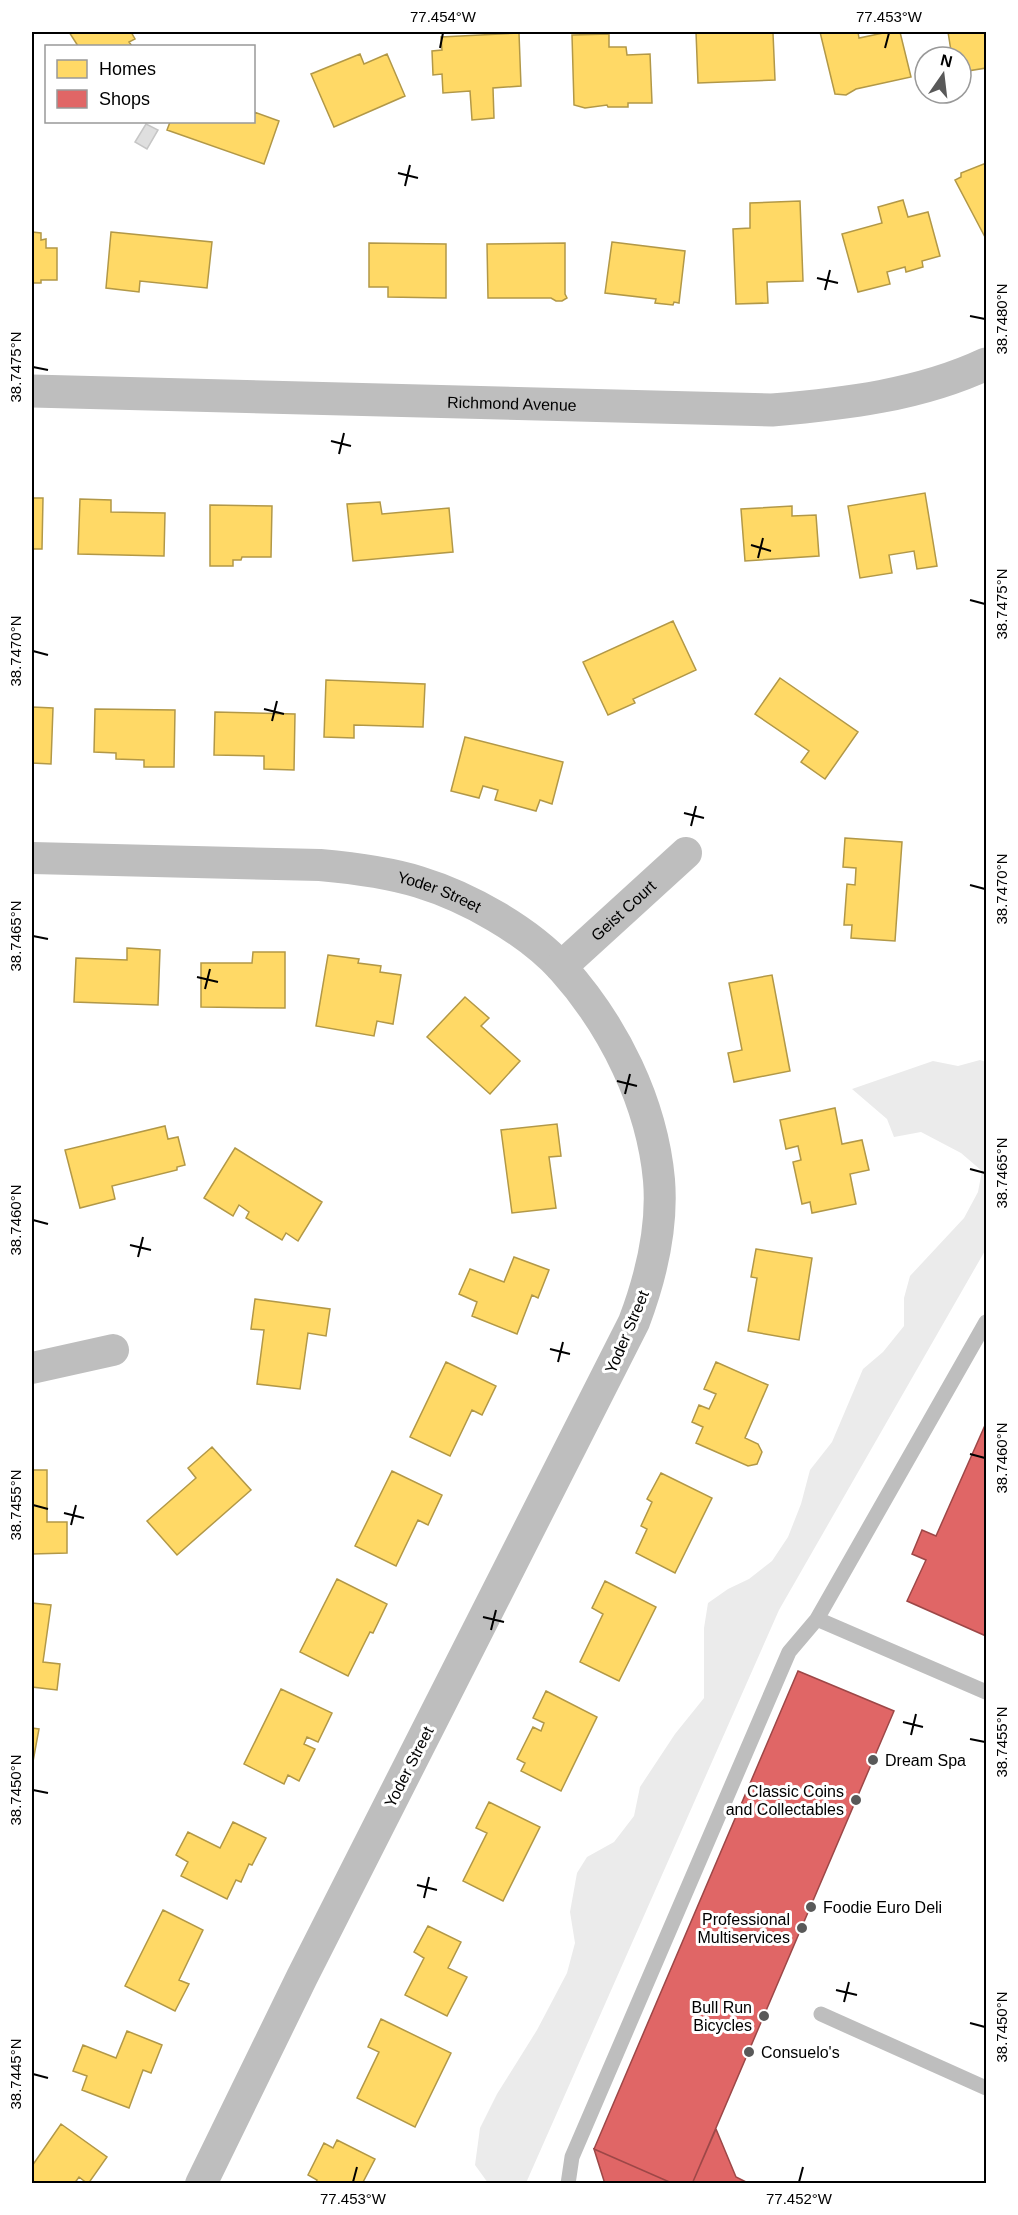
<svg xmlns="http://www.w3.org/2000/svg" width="1018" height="2215" font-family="Arial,sans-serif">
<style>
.green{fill:#ebebeb}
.homes{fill:#ffd966;stroke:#b29847;stroke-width:1.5}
.shops{fill:#e06666;stroke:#9d4747;stroke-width:1.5}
.building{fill:#dfdfdf;stroke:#c6c6c6;stroke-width:1.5}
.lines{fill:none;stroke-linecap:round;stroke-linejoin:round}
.service{stroke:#bebebe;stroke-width:15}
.minor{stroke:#bebebe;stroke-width:32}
.tertiary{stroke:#bebebe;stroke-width:33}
.ticks{fill:none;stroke:#000;stroke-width:2}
.poi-dot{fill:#595959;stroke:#fff;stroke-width:2}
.labels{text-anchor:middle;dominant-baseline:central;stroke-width:6;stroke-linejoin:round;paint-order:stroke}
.street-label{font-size:16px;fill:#000;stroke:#fff}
.poi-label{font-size:16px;fill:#000;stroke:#fff;text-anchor:start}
.neatline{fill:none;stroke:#000;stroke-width:2}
.ticks-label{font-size:15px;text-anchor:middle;fill:#000}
</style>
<rect width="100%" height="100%" fill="#fff"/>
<path class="green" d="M980,1060L986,1062V1249L779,1610L526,2183H488L475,2165L480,2128L497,2094L537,2030L567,1973L575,1943L570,1912L577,1873L587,1857L614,1842L634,1816L640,1787L675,1734L704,1698V1628L708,1603L728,1589L749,1579L772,1561L788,1537L801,1504L810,1470L832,1442L863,1369L883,1352L904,1326V1298L910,1276L964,1218L978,1192L982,1171L961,1153L921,1132L894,1137L887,1119L852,1089L933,1061L958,1066Z"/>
<path class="homes" d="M69,32H131L135,39L129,42L132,46H78Z
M696,32L773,33L775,80L698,83Z
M820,32H858L859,38L888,32H900L911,77L856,89L846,95L835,94Z
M948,32H986V68L961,72V57H952Z
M519,33L521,86L493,88L494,118L472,120L470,91L443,93L442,74L433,75L432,51L442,50L441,37Z
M609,34V47H626L627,55L650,54L652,103H628V107H608L607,105L585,108L574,105L572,35Z
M360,54L364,64L387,54L405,96L334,127L311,74Z
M254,112L279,121L264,164L167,130L170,122H254Z
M986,163V239L955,180L961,177V173Z
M903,200L908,217L928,212L940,256L922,261L923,267L906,272L905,267L887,272L890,284L858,292L842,234L882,223L878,207Z
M800,201L803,281L767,282L768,303L736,304L733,229L750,228V203Z
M32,232L41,233V240L46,239V248H57V280H41V283H32Z
M111,232L212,242L207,288L140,281L139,292L106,288Z
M612,242L685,251L679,303L674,302L673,305L655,303L656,299L605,293Z
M369,243L446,244V298L388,297V287H369Z
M565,243V294L567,298L562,301H556L551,298H488L487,244Z
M925,493L937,566L917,569L914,551L889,555L892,573L860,578L848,506Z
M32,498H43L42,549H32Z
M80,499L111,500V512L165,513L164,556L78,554Z
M380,502L382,514L449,508L453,552L353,561L347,504Z
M210,505L272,506L271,557H242L241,560H233V566H210Z
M792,506V516L816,515L819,556L745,561L741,509Z
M673,621L696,670L633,699L635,703L608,715L583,662Z
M780,678L858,732L825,779L801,762L809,751L755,714Z
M326,680L425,684L423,727L354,725V738L324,737Z
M32,707L53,708L51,764L32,763Z
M95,709L175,710L174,767H144V760L116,759V753L94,752Z
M215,712L295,714L294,770L264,769V756L214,755Z
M465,737L563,762L552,804L540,800L536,811L495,800L498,790L483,786L479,798L451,791Z
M845,838L902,842L895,941L851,938L852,925H844L847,884L855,885L856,868L843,867Z
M32,946H33V1003H32Z
M127,948L160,950L158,1005L74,1002L76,958L127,960Z
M253,952H285V1008L201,1007V963H252Z
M328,955L359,959L358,963L381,966L380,972L401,975L393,1024L377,1021L374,1036L316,1026Z
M772,975L790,1071L734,1082L728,1053L742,1050L729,983Z
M465,997L489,1018L481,1026L520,1061L490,1094L427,1037Z
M835,1108L842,1144L862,1140L869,1170L850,1174L856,1204L812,1213L810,1202L802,1204L793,1162L801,1160L798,1146L786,1149L780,1120Z
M557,1124L561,1156L549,1157L556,1208L512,1213L501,1130Z
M165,1126L168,1139L178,1137L185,1165L177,1167V1170L112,1186L115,1199L80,1208L65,1150Z
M235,1148L322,1202L298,1241L286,1233L282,1240L246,1218L249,1212L239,1205L233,1216L204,1198Z
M756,1249L812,1258L799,1340L748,1331L757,1278L751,1277Z
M514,1257L549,1270L538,1298L532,1295L517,1334L472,1316L477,1302L459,1294L470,1269L504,1282Z
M255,1299L330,1309L326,1336L308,1333L300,1389L257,1384L264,1330L251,1329Z
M446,1362L496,1386L482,1415L472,1410L450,1456L410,1437Z
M716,1362L768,1385L745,1438L758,1444L762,1452L757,1464L748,1466L696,1443L703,1427L692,1422L699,1405L709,1409L716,1394L704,1389Z
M212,1447L251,1490L177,1555L147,1521L196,1478L188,1468Z
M32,1470H47V1522H67V1553L32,1554Z
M392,1471L442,1495L428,1525L418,1520L396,1566L355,1546Z
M661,1473L712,1498L675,1573L636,1553L647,1529L641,1526L652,1502L647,1499Z
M337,1579L387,1604L373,1633L370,1632L348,1676L300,1652Z
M605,1581L656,1607L619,1681L580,1662L603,1614L592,1608Z
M32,1603L51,1605L43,1662L60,1664L57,1690L32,1687Z
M281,1689L332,1713L318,1742L307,1737L304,1744L315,1749L299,1781L288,1775L284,1784L244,1764Z
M546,1691L597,1717L561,1791L521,1771L525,1763L517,1759L533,1727L541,1731L544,1723L533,1718Z
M32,1728L39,1729L32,1767Z
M489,1802L540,1827L503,1901L463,1881L487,1833L476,1828Z
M233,1822L266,1838L252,1865L249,1864L241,1882L236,1880L227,1899L181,1876L188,1862L176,1855L188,1832L220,1848Z
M163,1910L203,1930L179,1980L189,1984L175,2011L125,1986Z
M428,1926L461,1942L448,1968L467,1977L447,2016L405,1995L424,1958L414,1952Z
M381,2019L451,2053L415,2127L357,2098L379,2052L368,2047Z
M127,2031L162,2045L151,2073L143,2070L129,2108L82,2090L87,2076L73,2071L83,2045L116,2058Z
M61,2124L107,2157L88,2184L79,2177L74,2184H32V2166Z
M337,2140L375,2159L362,2184H315L317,2180L308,2175L324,2143L333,2148Z"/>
<path class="shops" d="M986,1423V1636L907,1601L926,1560L912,1554L922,1530L936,1536Z
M798,1671L894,1711L692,2184H674L594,2149Z
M716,2129L736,2177L750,2184H692Z
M594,2149L674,2184H605Z"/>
<path class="building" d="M146,124L158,130L147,149L135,142Z"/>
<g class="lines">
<path class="service" d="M817,1619L986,1692
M821,2014L986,2088
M568,2184L572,2157L789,1652L817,1619L986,1322"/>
<g class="minor">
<path id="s1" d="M32,858L320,865C353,868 387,872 419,882C468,897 527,930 562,968C614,1026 652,1103 659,1180C663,1229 651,1277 634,1322L302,1977L201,2184"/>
<path id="s2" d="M561,967L686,853"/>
<path d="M32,1368L113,1350"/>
</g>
<path class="tertiary" id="s3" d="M32,391L772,410C844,404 920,395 986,364"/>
</g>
<path class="ticks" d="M440,48L443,33M885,48L889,33M398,173L418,178M405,186L410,165M817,278L838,283M825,290L830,270M970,316L985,319M33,367L48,370M331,441L351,446M339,454L344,433M751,545L771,551M758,558L763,538M970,600L985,604M33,651L48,655M264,709L284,714M272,721L277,701M684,813L704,818M691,826L696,806M970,885L985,889M33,936L48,939M197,977L218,982M205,989L210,969M617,1081L637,1086M625,1094L630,1074M970,1169L985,1173M33,1220L48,1224M130,1245L151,1250M138,1257L143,1237M550,1349L570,1354M558,1362L563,1342M970,1454L985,1458M33,1505L48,1509M64,1513L84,1518M71,1525L76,1505M483,1617L504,1622M491,1630L496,1610M903,1722L923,1727M911,1735L916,1714M970,1739L985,1742M33,1790L48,1793M417,1885L437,1890M424,1898L429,1877M836,1990L857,1995M844,2002L849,1982M970,2023L985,2027M33,2074L48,2078M353,2182L357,2167M799,2182L803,2167"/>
<g class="poi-dot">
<circle cx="873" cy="1760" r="6"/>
<circle cx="856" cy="1800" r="6"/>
<circle cx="811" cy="1907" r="6"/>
<circle cx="802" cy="1928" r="6"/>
<circle cx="764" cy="2016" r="6"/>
<circle cx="749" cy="2052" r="6"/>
</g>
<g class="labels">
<g class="street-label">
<text stroke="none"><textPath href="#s3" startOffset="480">Richmond Avenue</textPath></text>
<text stroke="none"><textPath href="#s1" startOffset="411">Yoder Street</textPath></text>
<text stroke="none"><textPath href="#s2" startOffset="84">Geist Court</textPath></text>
<text transform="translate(627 1332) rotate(-67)">Yoder Street</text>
<text transform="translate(409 1767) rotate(-63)">Yoder Street</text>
</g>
<g class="poi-label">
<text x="885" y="1760">Dream Spa</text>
<text x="844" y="1791" text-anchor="end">Classic Coins<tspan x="844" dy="18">and Collectables</tspan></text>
<text x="823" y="1907">Foodie Euro Deli</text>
<text x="790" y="1919" text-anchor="end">Professional<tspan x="790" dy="18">Multiservices</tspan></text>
<text x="752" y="2007" text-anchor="end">Bull Run<tspan x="752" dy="18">Bicycles</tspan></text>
<text x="761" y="2052">Consuelo's</text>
</g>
</g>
<rect width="1018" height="2215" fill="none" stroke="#ffffff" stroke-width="66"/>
<rect x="45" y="45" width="210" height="78" fill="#ffffff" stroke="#999999" stroke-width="1.5"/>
<rect x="57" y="60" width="30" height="18" fill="#ffd966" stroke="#999999" stroke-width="1.5"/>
<text x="99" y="75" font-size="18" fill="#000000">Homes</text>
<rect x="57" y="90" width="30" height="18" fill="#e06666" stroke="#999999" stroke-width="1.5"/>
<text x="99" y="105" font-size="18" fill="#000000">Shops</text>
<g transform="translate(943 75) rotate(14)"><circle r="28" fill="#ffffff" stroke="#999999" stroke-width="1.5"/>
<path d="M0-4.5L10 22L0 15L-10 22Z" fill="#595959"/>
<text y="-9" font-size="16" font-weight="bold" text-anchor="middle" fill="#000000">N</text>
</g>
<rect x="33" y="33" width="952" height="2149" class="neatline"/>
<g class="ticks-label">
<text x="443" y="22">77.454°W</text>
<text x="889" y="22">77.453°W</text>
<text transform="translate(1002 319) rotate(-90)" y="5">38.7480°N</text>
<text transform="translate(16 367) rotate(-90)" y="5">38.7475°N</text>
<text transform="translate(1002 604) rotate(-90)" y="5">38.7475°N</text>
<text transform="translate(16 651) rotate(-90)" y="5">38.7470°N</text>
<text transform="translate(1002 889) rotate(-90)" y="5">38.7470°N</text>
<text transform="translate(16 936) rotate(-90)" y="5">38.7465°N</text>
<text transform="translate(1002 1173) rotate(-90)" y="5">38.7465°N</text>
<text transform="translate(16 1220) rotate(-90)" y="5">38.7460°N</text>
<text transform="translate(1002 1458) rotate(-90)" y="5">38.7460°N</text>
<text transform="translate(16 1505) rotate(-90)" y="5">38.7455°N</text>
<text transform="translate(1002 1742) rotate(-90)" y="5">38.7455°N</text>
<text transform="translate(16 1790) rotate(-90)" y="5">38.7450°N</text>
<text transform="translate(1002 2027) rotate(-90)" y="5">38.7450°N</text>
<text transform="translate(16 2074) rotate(-90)" y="5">38.7445°N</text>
<text x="353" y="2204">77.453°W</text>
<text x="799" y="2204">77.452°W</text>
</g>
</svg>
